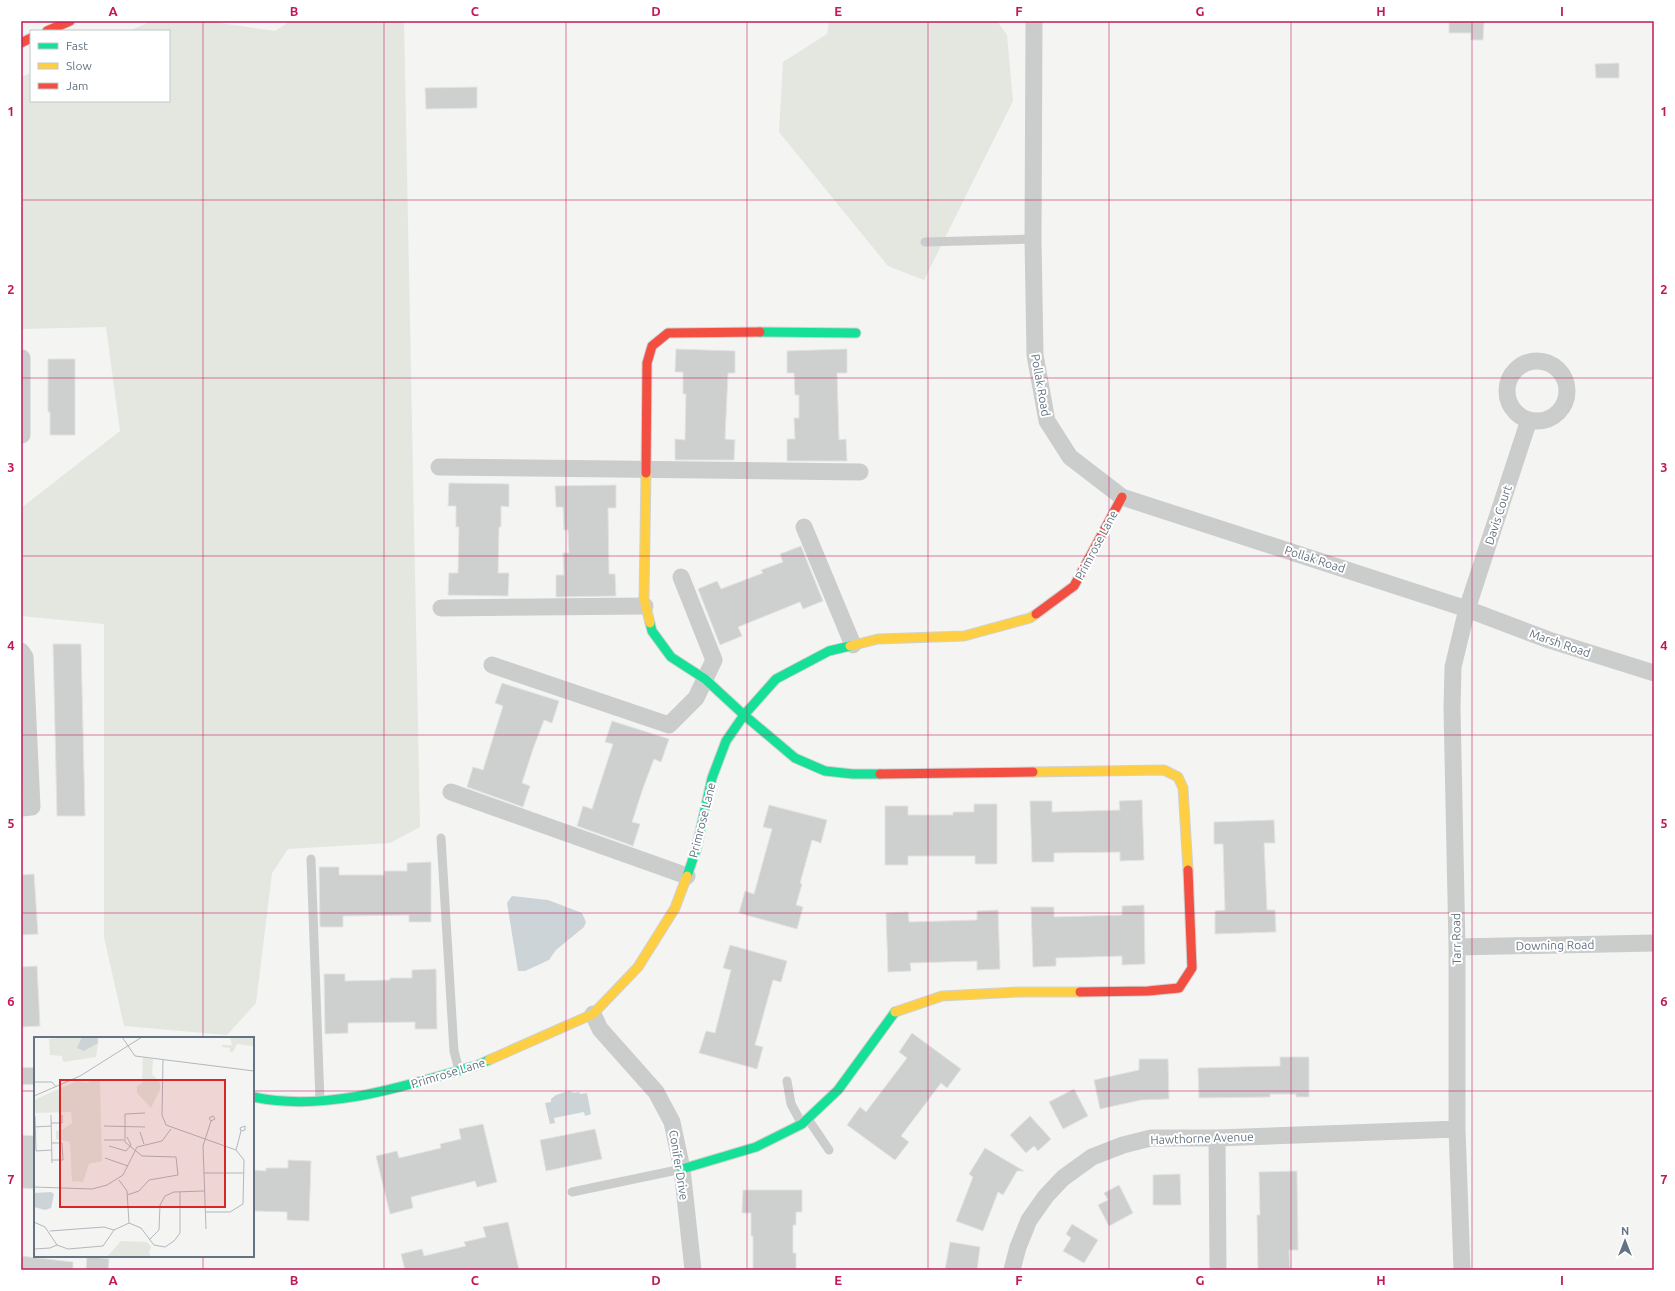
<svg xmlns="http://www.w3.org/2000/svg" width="1675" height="1291" font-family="Ubuntu,sans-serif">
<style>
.green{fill:#e3e7e0}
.water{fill:#ccd4d7}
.building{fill:#cecfcf;stroke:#e3e3e2}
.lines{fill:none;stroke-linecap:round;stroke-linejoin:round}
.fast-casing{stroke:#d0d2d2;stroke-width:11}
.slow-casing{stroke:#d0d2d2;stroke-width:11}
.jam-casing{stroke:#d0d2d2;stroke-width:11}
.lane{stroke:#cbcdcd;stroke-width:9}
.street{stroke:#cbcdcd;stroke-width:17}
.fast{stroke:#16e098;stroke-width:9}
.slow{stroke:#ffcf43;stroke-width:9}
.jam{stroke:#f24e42;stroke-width:9}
.grid{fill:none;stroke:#c2185b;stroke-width:1;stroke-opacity:0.55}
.labels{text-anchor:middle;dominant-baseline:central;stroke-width:4;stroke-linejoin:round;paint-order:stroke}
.street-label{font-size:12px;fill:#637383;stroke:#fff}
.inset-road{fill:none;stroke:#b1b8bf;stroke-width:1}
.view{fill:#d62828;fill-opacity:0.15;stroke:#d62828;stroke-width:2}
.inset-edge{fill:none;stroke:#637383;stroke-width:2}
.neatline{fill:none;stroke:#c2185b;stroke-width:1.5}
.grid-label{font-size:13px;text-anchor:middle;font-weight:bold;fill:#c2185b}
</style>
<rect width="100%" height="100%" fill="#f4f4f2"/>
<path class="green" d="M152,21H207L275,31L290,21H404L420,827L390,843L288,849L272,873L256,1003L227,1035L124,1026L104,937V624L21,616V508L120,431L106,327L21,329V77L31,73V101H169V31H129Z
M829,21H997L1007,35L1013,101L924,280L888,266L779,132L783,62L827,34Z"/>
<path class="water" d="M512,896L548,900L582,913L586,922L584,927L556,950L549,960L525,971H518L507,903Z
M569,1091L574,1093L579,1092L580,1094L587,1093L591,1114L585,1116L584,1112L554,1118L555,1123L550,1124L545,1103L551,1102V1099L556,1095Z"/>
<path class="building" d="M1449,21H1484L1483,40H1471V33H1449Z
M1619,63V78H1596L1595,64Z
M477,87V108L426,109L425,88Z
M676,349L735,351V373H728L725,439L735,440L734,460H675V439L685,440L686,394H683V372H675Z
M847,349V373H837L839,440L846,439L847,461H787V439H795L794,418H799V395H795L794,373H787V351Z
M48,359H75V435H50V412H48Z
M449,483L509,484V507L501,506V527H499L498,573H509L508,596L448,595L449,573H458L459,527H456V506H448Z
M616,485V508H608L609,574H615L616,596L556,597V575H564L563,553H569L568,530H564L563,507H556L555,486Z
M801,546L823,601L803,609L800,602L738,627L742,636L720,645L698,589L717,581L721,589L763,573L761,570L783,562L780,554Z
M53,644H81L85,816H57Z
M502,683L559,701L552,723L544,720L533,749L522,783L530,786L523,807L467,787L473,767L483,770L503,706L495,703Z
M612,721L669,739L661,762L654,759L643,788L632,822L640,824L633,846L577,826L583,806L592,809L613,744L605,742Z
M1142,800L1144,860L1120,861V852L1054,853V862H1032L1030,801H1052V812L1120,810L1119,801Z
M974,804H997V864H975V856H908V865H885V806H908V815H953V812H974Z
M769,805L827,820L821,843L812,840L800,883L802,884L796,905L803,907L797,929L739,913L745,891L754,894L772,829L763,827Z
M1274,820L1275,843H1264L1267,910H1275L1276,932L1215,934V911L1225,910L1223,844H1214V822Z
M431,862V922H409V915L343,916V927H320L319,867H339V875H384V871H407V863Z
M34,874L38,934L21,935V875Z
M1144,905L1145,964L1122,965V956L1056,958V966L1033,967L1031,907H1054V917L1122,915V906Z
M998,910L1000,969L977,970V961L910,963L911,971L888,972L886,913L908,912L909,922L977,920V911Z
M730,945L787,961L781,982L773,980L755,1045L763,1047L757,1069L699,1053L706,1031L715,1033L731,970L723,968Z
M37,966L40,1026L21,1027V967Z
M436,969L437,1029H415V1022L348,1023V1033L325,1034L324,974H345V981L390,980V978H412V970Z
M912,1033L961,1069L947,1088L941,1083L901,1136L909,1142L895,1160L847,1125L860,1107L866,1112L907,1058L899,1052Z
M1280,1057H1309V1097H1296V1094H1270V1097L1199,1098L1198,1068L1280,1066Z
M1139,1059H1168L1169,1099L1141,1100L1100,1109L1094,1080L1139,1070Z
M1074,1089L1088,1116L1063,1129L1049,1102Z
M1030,1116L1051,1139L1038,1151L1034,1146L1026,1153L1010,1135Z
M483,1124L497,1182L477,1187L475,1181L411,1197L413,1208L390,1214L376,1156L397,1151L399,1158L441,1148L440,1144L461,1139L459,1129Z
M595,1129L602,1159L546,1171L540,1140Z
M21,1135L35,1136V1189L21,1188Z
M985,1148L1024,1171H1017L1003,1195L998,1192L983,1231L956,1221L973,1177L969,1174Z
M288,1160L311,1161L309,1221L287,1220V1212L253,1211V1170L266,1171V1168H288Z
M1297,1171L1298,1250H1289L1290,1270H1258L1257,1215H1260L1259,1172Z
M1180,1174L1181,1205H1153V1175Z
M1119,1185L1133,1213L1109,1226L1098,1205L1108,1200L1104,1193Z
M743,1190H802V1212H796V1225H793V1253H796V1270H753V1236H751V1213H742Z
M508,1222L519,1270H405L401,1254L422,1249L424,1256L466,1246L464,1242L486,1237L483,1227Z
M1072,1224L1098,1240L1084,1263L1063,1251L1071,1238L1066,1234Z
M950,1242L980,1247L977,1270H945Z
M21,1256L73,1262V1270H21Z
M87,1256L109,1259L108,1270H86Z"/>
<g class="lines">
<g class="fast-casing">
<path id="fast" d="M760,332L856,333
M650,623L652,631L671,657L705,679L744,715L795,758L825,771L853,774H880
M687,876L696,850L712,778L726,741L744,715L776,679L829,651L850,646
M253,1097C327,1113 408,1085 478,1065L489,1060
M682,1169L756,1147L802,1124L838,1090L895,1012"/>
</g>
<g class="slow-casing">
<path id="slow" d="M646,473L644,599L650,623
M850,646L878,639L964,636L1030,618L1036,614
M1033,772L1164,770L1178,777L1183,788L1188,870
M895,1012L942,996L1019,992H1080
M489,1060L593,1014L638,967L675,908L687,876"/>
</g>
<g class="jam-casing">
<path id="jam" d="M47,31L70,21
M21,43L31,38
M646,473L647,363L652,346L668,333L760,332
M1036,614L1074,586L1122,497
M880,774L1033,772
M1080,992L1148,991L1179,988L1192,968L1188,870"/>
</g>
<path class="lane" d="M925,242L1033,239
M441,838L454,1051L459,1070
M311,859L320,1101
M787,1081L791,1104L802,1124
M808,1119L829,1150
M572,1192L682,1169"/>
<path class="street" d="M1034,21L1033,239L1035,355L1047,421L1070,457L1122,497L1467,609L1549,640L1654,673
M1507 391a30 30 0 1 1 60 0a30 30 0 1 1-60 0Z
M21,435H22V358
M439,467L860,472
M804,527L853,645
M441,608L645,606
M21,651L25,657L32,807L21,808
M492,665L669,725L696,698L714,660L681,577
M451,792L687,876
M1457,947L1654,943
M593,1014L600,1029L656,1092L672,1122L682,1169L693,1270
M21,1076H35
M1217,1138L1218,1270
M1012,1270L1018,1247L1029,1220L1046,1196L1063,1178L1092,1157L1123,1145L1151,1138H1217L1457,1129
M1462,1270L1457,1129V947L1452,708L1453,667L1467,609L1529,420"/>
<use href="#fast" class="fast"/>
<use href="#slow" class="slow"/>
<use href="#jam" class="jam"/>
</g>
<path class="grid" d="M203,21V1038M384,21V1270M566,21V1270M747,21V1270M928,21V1270M1109,21V1270M1291,21V1270M1472,21V1270M21,200H1654M21,378H1654M21,556H1654M21,735H1654M21,913H1654M21,1091H35M253,1091H1654M203,1256V1270"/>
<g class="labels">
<g class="street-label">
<text transform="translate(1041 385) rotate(80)">Pollak Road</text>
<text transform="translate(1498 515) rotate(-72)">Davis Court</text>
<text transform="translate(1096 545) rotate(-62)">Primrose Lane</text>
<text transform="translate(1315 559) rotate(18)">Pollak Road</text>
<text transform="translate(1560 643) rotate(19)">Marsh Road</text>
<text transform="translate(702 820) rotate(-76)">Primrose Lane</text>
<text transform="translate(1456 939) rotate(-91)">Tarr Road</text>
<text transform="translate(1555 945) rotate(-1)">Downing Road</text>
<text transform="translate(448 1073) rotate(-17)">Primrose Lane</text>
<text transform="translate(1202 1138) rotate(-2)">Hawthorne Avenue</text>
<text transform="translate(679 1165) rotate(81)">Conifer Drive</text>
</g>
</g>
<g transform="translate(34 1037)">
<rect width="220" height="220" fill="#f4f4f2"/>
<path d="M34,0H65L62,20L29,25L28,19L16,18L15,2ZM196,0H220V9L203,7L199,15H196V11L188,10V8H198ZM109,21L119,22L118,37L126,46V53L117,71L103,56V49L108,46ZM59,42L66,44L68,124L55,127L49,145L38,144L36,105L22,102V94L28,93L38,86L37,75L0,76V63L43,44L53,46ZM87,204L113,205L117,210L115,216L117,220H73Z" fill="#e3e7e0"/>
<path d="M48,0H63L64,6L50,14L43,11ZM17,155L20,157L17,171L11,173L0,170V156Z" fill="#ccd4d7"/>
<path class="inset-road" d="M88,0L101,19L220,34M129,22L128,78L132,88L202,113L210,123L209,167L196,175H171M0,45H18L22,50M0,59L46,39L108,0M17,78L18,126M1,79L2,114M17,86H28V78M70,89L111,90M0,90L17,89M106,95L110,107M70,103H90M18,106H28L29,123H18M75,109L92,114L97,108L93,100M202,113L207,94L206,91L211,89V93L207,94M2,114L18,113M71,121L94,129M170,136H210M85,143L93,154L95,186M0,150L58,152L73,148L89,138L103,110L128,104L137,92M93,158L105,154L115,143L144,138L142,120L108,119L91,105V77L111,76M0,185L11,190L23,208L34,212L69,209L80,193L95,186L107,191L120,208L131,210L140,204L146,196V155M172,192L169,109L177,84L181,82L179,79L175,81L177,84M16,194L70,190L80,193M115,203L125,193L126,168L131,159L140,155L170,154M0,212L16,211L23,208"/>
<path class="view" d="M26,43H191V170H26Z"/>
<rect width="220" height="220" class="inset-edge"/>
</g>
<rect width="1675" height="1291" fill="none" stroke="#ffffff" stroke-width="44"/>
<rect x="30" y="30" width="140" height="72" fill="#ffffff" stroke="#c1c7cd"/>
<rect x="38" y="43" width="20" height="6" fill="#16e098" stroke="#c1c7cd"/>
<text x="66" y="50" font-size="12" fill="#637383">Fast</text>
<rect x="38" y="63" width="20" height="6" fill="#ffcf43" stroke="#c1c7cd"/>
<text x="66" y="70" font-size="12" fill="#637383">Slow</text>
<rect x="38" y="83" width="20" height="6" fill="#f24e42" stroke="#c1c7cd"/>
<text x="66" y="90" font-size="12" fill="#637383">Jam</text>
<g transform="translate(1625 1241)" stroke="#ffffff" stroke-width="3" paint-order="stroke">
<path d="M0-3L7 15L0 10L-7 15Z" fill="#637383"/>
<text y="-6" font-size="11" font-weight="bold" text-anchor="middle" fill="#637383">N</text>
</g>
<rect x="22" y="22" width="1631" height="1247" class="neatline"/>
<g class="grid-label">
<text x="113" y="16">A</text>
<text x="294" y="16">B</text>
<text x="475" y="16">C</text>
<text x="656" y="16">D</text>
<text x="838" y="16">E</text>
<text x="1019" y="16">F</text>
<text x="1200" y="16">G</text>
<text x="1381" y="16">H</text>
<text x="1562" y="16">I</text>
<text x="11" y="116">1</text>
<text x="1664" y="116">1</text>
<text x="11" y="294">2</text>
<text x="1664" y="294">2</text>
<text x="11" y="472">3</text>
<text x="1664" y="472">3</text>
<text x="11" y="650">4</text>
<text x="1664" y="650">4</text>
<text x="11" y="828">5</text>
<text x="1664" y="828">5</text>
<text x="11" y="1006">6</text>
<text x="1664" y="1006">6</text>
<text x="11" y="1184">7</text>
<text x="1664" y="1184">7</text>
<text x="113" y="1285">A</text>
<text x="294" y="1285">B</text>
<text x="475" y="1285">C</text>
<text x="656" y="1285">D</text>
<text x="838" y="1285">E</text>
<text x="1019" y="1285">F</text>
<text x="1200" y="1285">G</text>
<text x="1381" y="1285">H</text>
<text x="1562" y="1285">I</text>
</g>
</svg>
